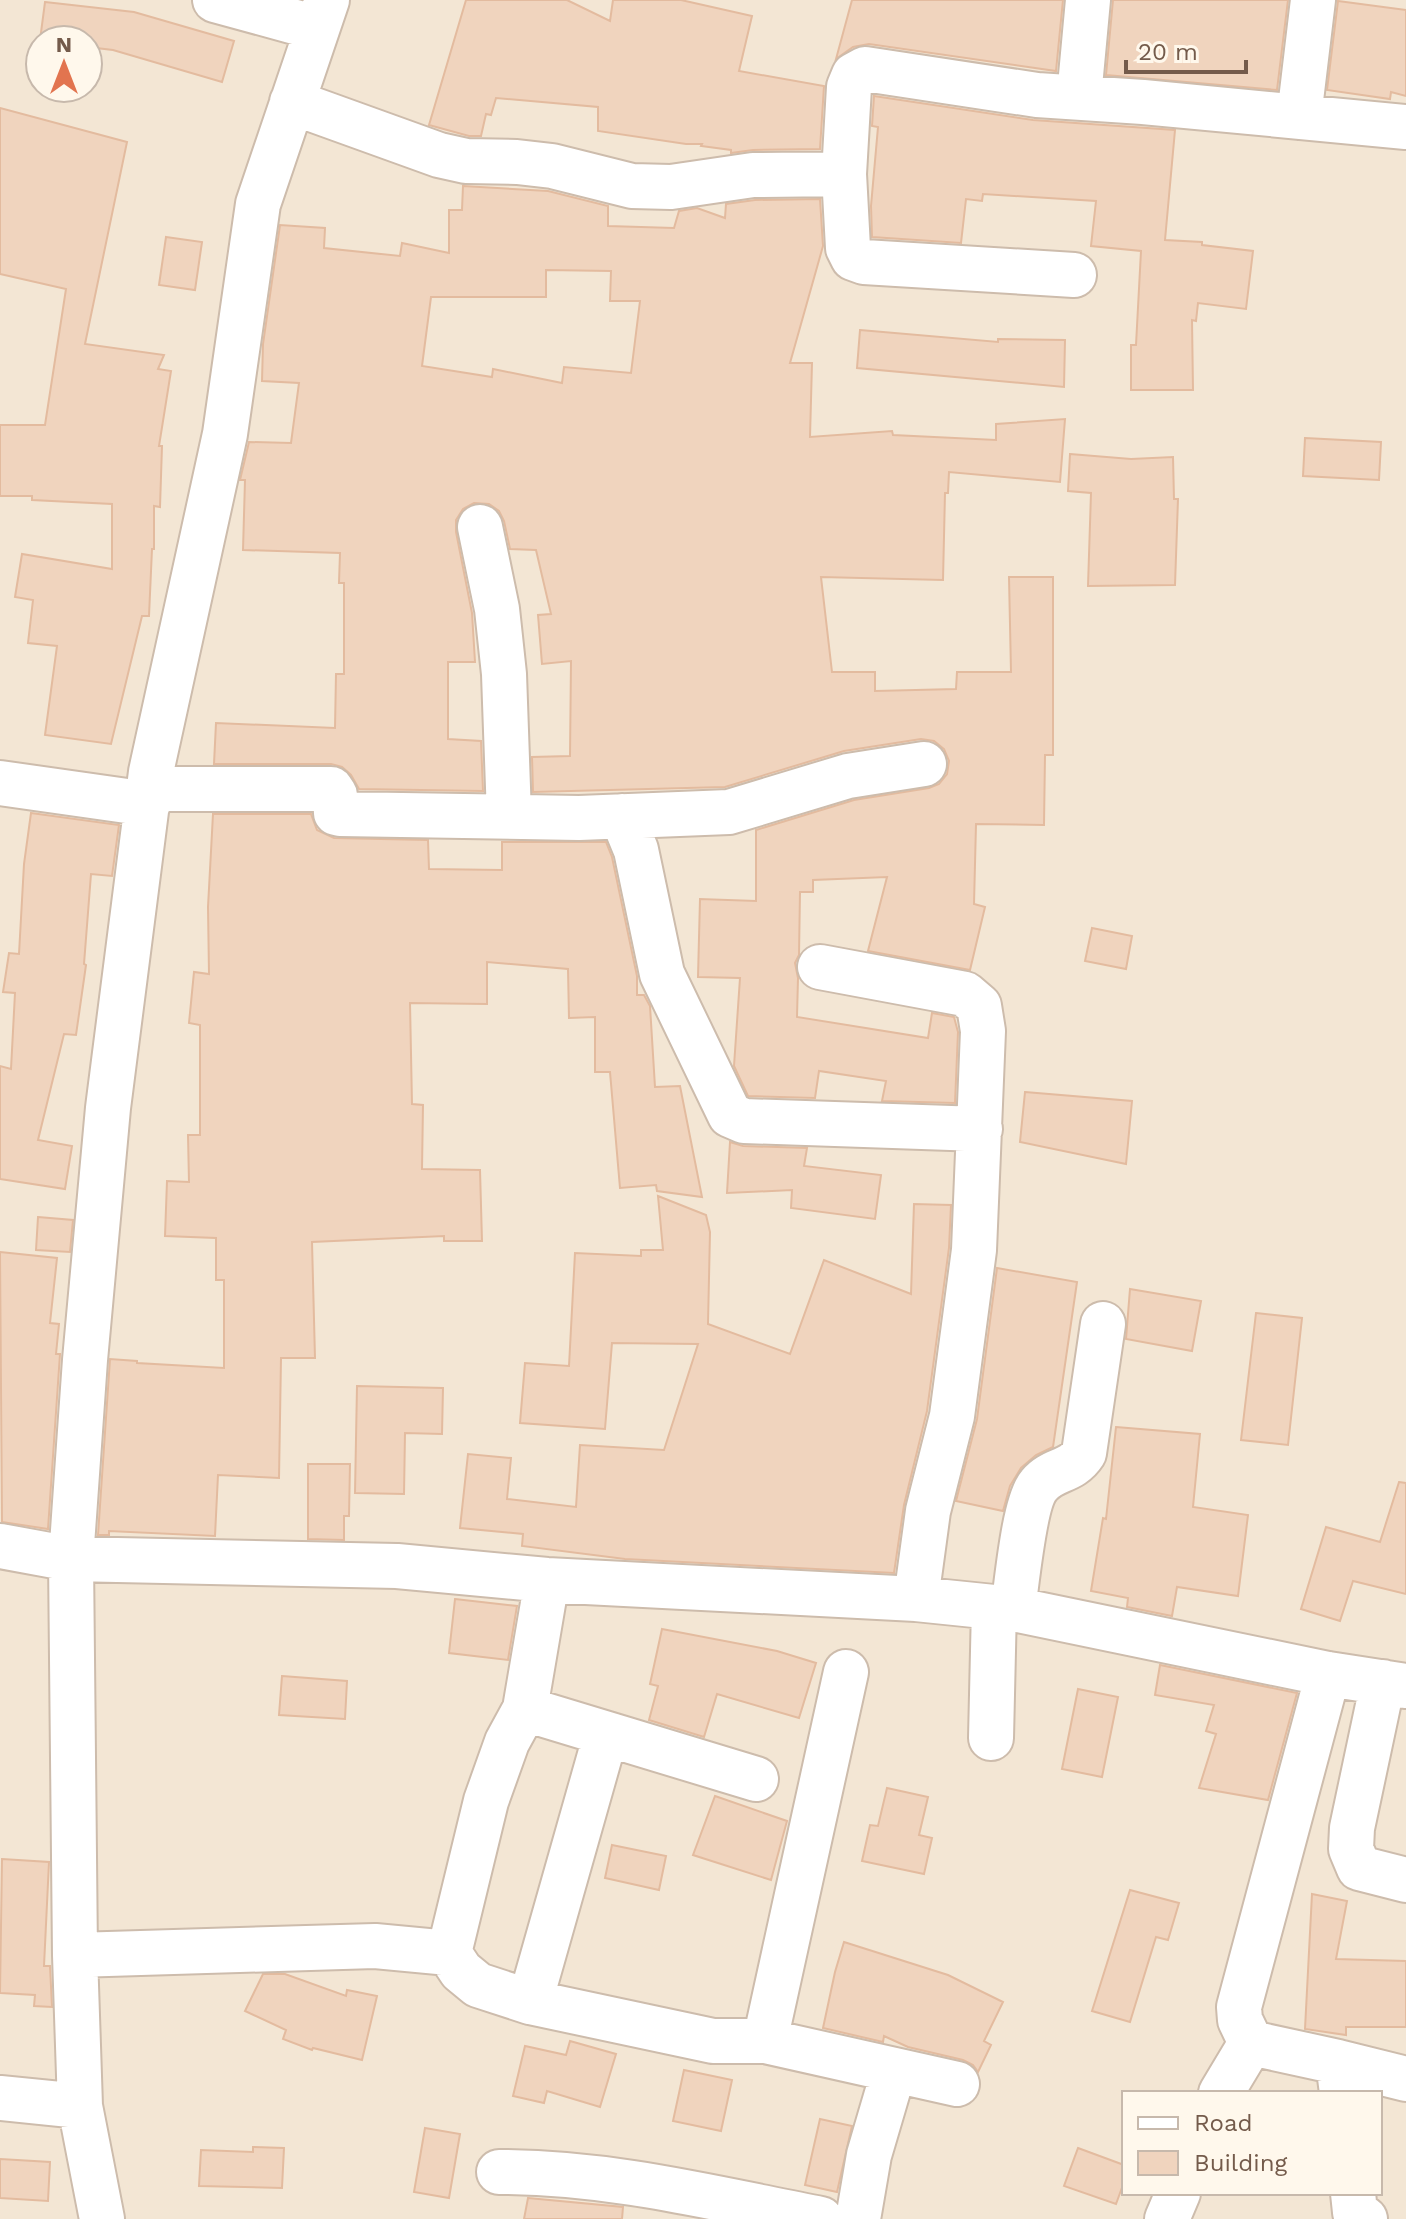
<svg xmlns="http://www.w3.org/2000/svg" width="1406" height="2219" font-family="'Work Sans',sans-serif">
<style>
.residential{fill:#f3e6d4;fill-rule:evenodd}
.building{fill:#f0d4be;stroke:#e3bb9f;stroke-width:2;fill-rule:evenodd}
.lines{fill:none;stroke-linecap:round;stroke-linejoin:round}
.minor-casing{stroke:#cdbcac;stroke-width:48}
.minor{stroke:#fff;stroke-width:44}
</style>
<rect width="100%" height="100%" fill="#fcf4e6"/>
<path class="residential" d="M0,0H1406V2219H0ZM40,40H88V88H40ZM1124,2093H1380V2193H1124Z"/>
<path class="building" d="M466,0H567L610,21L613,0H681L752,16L739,71L824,86L820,149L753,150L731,153V150L701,146L702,144H686L598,131V107L496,98L491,115L486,114L481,136H469L429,125Z
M852,0H1063L1056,71L869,44L853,47L836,59Z
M1113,0H1288L1277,90L1106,75Z
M1338,1L1406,10V96L1391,92L1390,99L1327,90Z
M45,2L134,12L234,41L222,82L113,50L88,47V40H40Z
M874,96L1033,120L1175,130L1165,240L1202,242V245L1253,251L1246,309L1198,303L1196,321L1192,320L1193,390H1131V345H1136L1141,251L1091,246L1096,201L983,194L982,201L966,199L961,243L872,237L871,206L878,127L872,126Z
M0,108L127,142L85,344L164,355L158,369L171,371L159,446H162L160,507L154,506V549H152L149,616H142L111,744L45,735L57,646L28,643L33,600L15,597L22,554L112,569V504L32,500V496H0V425H45L66,289L0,274Z
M463,186L548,191L608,206V226L674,228L679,211L697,208L725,218L726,204L755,200L820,199L823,246L790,363H812L810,437L892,431L893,435L996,440V424L1065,419L1060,482L949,472L948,493H945L943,580L821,577L832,672H875V691L956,689L957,672H1011L1009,577H1053V755H1045L1044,825L976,824L974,904L985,907L970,970L868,951L887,877L813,880V892H800L799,955L795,963L798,978L797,1017L928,1038L932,1013L954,1017L958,1032L955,1103L882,1101L886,1081L819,1071L815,1098L748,1096L734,1066L740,978L698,977L700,899L756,901V830L854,800L929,788L939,784L947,774L949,761L944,749L934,741L921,739L844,751L725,787L533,792L532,757L570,756L571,661L542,664L538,615L551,614L536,550L510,549L504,521L499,511L489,504L474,503L463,509L456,520V532L472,613L475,662H448V739L481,741L483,791L359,789L351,775L342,767L331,764H214L216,723L335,728L336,674H344V583H339L340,553L243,550L245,480H240L249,442L291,443L299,383L262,381L263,344L280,225L325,228L324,248L400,256L402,243L449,253V210H462ZM546,270L611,271L610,301H640L631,373L564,367L562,383L493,369L492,377L422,366L431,297H546Z
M166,237L202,242L195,290L159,285Z
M860,330L998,342V339L1065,340L1064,387L857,368Z
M1305,438L1381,442L1379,480L1303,476Z
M1070,454L1131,459L1173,457L1174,499H1178L1175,585L1088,586L1091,493L1068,491Z
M31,813L119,825L112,876L91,874L84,964L86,965L76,1035L64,1034L38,1140L72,1146L65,1189L0,1179V1066L11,1069L15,993L3,992L9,953L19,954L24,864Z
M213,814H311L317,830L334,838L428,840L429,869L502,870V842H606L612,857L637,976V995H644L650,1006L655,1087L680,1086L702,1197L657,1191L656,1185L620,1188L610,1072H595V1017L569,1018L568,969L487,962V1004L410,1003L412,1104L423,1105L422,1169L480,1170L482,1241H444V1236L312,1242L315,1358H281L279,1478L218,1475L215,1536L109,1531V1535H98L110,1359L137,1361V1363L224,1368V1280H216V1238L165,1236L167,1181L189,1182L188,1135H200V1025L189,1023L194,972L209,974L208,907Z
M1092,928L1132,936L1126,969L1085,961Z
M1025,1092L1132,1101L1126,1164L1020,1142Z
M730,1142L743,1146L807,1148L804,1166L881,1175L875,1219L791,1208L792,1190L727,1193Z
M658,1196L706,1215L710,1232L708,1324L790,1354L824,1260L911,1294L914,1204L951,1205L949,1248L927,1411L904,1505L894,1573L625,1559L522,1546L523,1534L460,1528L468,1454L511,1458L507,1499L576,1507L580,1445L664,1450L698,1344L612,1343L605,1429L520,1423L525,1363L569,1366L575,1253L641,1256V1250H663Z
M38,1217L73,1220L70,1252L36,1250Z
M0,1252L57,1258L50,1323L59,1324L56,1354H60L48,1529L2,1522Z
M997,1268L1077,1282L1053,1447L1036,1455L1021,1468L1010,1486L1003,1511L956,1501L977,1419Z
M1130,1289L1201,1301L1192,1351L1126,1339Z
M1256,1313L1302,1318L1288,1445L1241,1440Z
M357,1386L443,1388L442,1434L405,1433L404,1494L355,1493Z
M1116,1427L1200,1434L1193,1507L1248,1515L1238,1596L1177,1587L1172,1616L1127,1607L1128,1598L1091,1591L1103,1518L1106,1519Z
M308,1464H350L349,1516H344V1540L308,1539Z
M1399,1482L1406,1483V1594L1353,1581L1340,1621L1301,1609L1326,1527L1380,1542Z
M455,1599L517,1606L508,1660L449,1653Z
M662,1629L777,1651L816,1663L799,1718L717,1694L704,1737L649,1720L658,1686L650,1684Z
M1160,1665L1297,1693L1268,1800L1199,1788L1216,1734L1206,1731L1214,1705L1155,1695Z
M282,1676L347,1681L345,1719L279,1715Z
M1078,1689L1118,1697L1102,1777L1062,1769Z
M887,1788L928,1797L919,1835L932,1838L924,1874L862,1861L870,1825L878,1826Z
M715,1796L787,1821L771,1880L693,1855Z
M612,1845L666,1856L659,1890L605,1878Z
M2,1859L49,1862L44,1966H50L52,2007L34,2006L35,1995L0,1993Z
M1130,1890L1179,1903L1168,1940L1156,1937L1130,2022L1092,2011Z
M1312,1894L1347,1901L1336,1959L1406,1961V2027H1346V2035L1305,2029Z
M844,1942L948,1975L1003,2002L984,2041L991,2045L978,2072L973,2065L963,2060L908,2047L884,2036L883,2042L823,2028L835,1972Z
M263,1974H285L346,1996L347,1990L377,1996L362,2060L313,2048L312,2050L283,2039L286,2030L245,2011Z
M570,2041L616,2054L600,2107L547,2091L544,2103L513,2096L525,2046L566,2055Z
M684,2070L732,2080L721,2131L673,2121Z
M820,2119L852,2126L837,2192L805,2185Z
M425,2128L460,2134L449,2198L414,2192Z
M253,2147L284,2148L282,2188L199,2186L201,2150L253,2152Z
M1078,2148L1124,2165V2182L1116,2204L1064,2186Z
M0,2159L50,2162L48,2201L0,2198Z
M528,2198L623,2207L622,2219H524Z"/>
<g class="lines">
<g class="minor-casing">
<path id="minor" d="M215,0L317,28
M1079,97L1088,0
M292,102L439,155L466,161L517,162L552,166L632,186L671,187L753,175L844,174L849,87L854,75L865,69L1037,95L1143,102L1406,127
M1299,117L1313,0
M844,174L848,248L853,258L864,262L1074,275
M480,527L497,609L504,674L509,816
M0,783L148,804
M150,789H331L335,795L336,813L340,814L579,818L729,812L848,776L924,764
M622,816L636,850L662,974L730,1115L744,1121L980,1129
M820,967L965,994L979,1006L983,1031L974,1250L952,1416L928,1511L916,1599
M0,1546L71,1559L397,1566L547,1580L916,1599L1013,1609L1328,1674L1406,1686
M1013,1609C1017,1583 1024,1502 1039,1485C1053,1468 1071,1473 1084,1453L1103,1324
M1383,1682L1352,1828L1351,1849L1359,1868L1406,1880
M525,1709L756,1779
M991,1738L994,1607
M449,1953L486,1801L507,1742L525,1709L547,1580
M75,1955L375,1946L449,1953L461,1971L478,1985L530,2002L713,2041H765L957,2084
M530,2002L606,1734
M765,2041L846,1672
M1251,2043L1338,2062L1342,2093
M1338,2062L1406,2079
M1221,2093L1251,2043L1240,2020L1239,2007L1328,1674
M0,2098L80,2106
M499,2172C610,2172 713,2198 821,2219
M1353,2193L1355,2212L1365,2219
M102,2219L80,2106L75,1955L71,1559L85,1360L108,1108L151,772L225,434L258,204L327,0
M858,2219L869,2155L894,2070
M1167,2219L1178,2193"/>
</g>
<use href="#minor" class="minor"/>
</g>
<rect x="1122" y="2091" width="260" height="104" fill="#fff8ec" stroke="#c7b9ac" stroke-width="2"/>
<rect x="1138" y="2117" width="40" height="12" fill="#ffffff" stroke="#c7b9ac" stroke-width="2"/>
<text x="1194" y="2131" font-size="24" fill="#745b4b">Road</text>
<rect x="1138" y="2151" width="40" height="24" fill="#f0d4be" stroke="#c7b9ac" stroke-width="2"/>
<text x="1194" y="2171" font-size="24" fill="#745b4b">Building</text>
<g transform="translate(64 64)"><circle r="38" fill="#fff8ec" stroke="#c7b9ac" stroke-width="2"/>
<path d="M0-6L14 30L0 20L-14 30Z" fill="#e2744f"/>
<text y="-12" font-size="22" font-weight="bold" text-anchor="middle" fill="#745b4b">N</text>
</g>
<path d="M1126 60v12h120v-12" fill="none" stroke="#745b4b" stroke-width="4"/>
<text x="1138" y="60" font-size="24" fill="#745b4b" stroke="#fff8ec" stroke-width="6" paint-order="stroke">20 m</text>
</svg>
